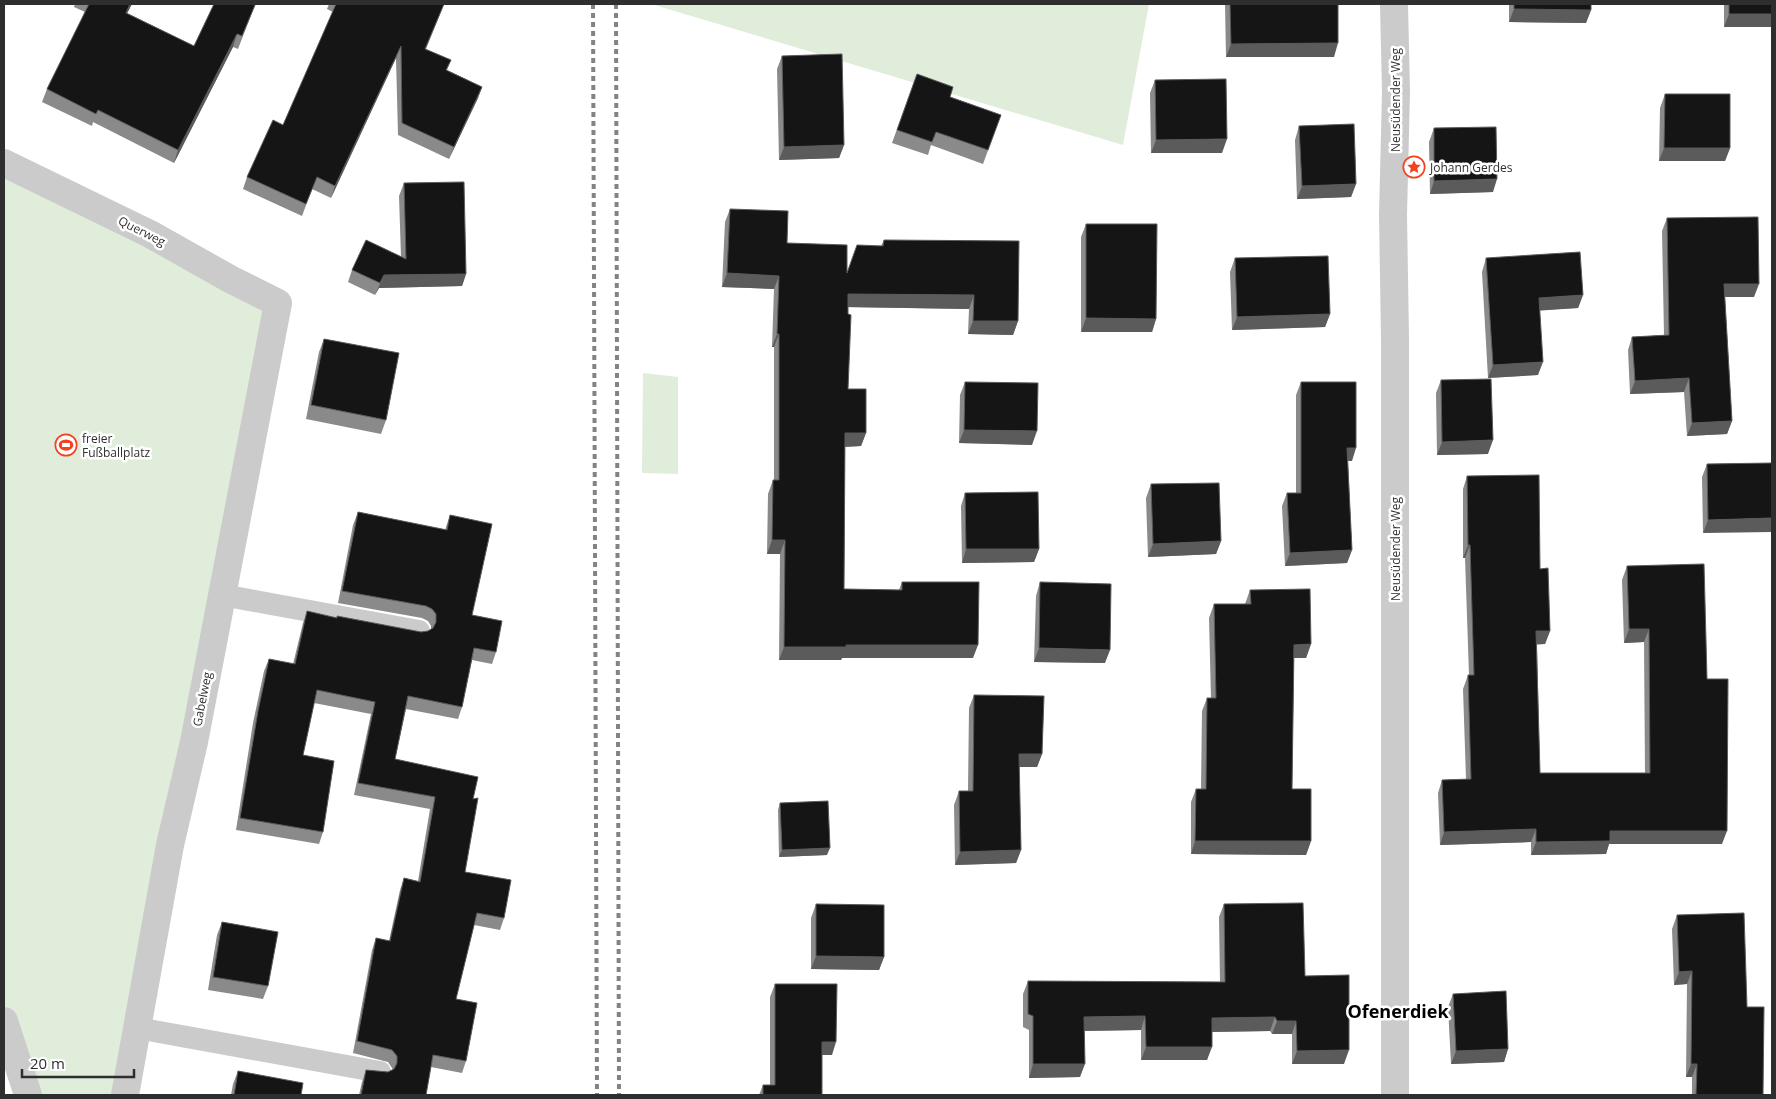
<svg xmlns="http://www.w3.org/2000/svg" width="1776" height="1099" font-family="'Open Sans',sans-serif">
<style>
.green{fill:#e0eddb}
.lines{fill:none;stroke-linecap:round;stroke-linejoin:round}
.lane{stroke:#cbcbcb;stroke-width:22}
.street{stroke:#cbcbcb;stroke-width:28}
.rail{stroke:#838383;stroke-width:4;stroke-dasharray:5 4;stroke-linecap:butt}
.wall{fill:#8a8a8a}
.shaded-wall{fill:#5b5b5b}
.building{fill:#151515;stroke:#5b5b5b}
.labels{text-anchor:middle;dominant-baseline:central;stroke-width:5;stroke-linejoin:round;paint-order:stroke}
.street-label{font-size:12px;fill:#2e2e2e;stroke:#fff}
.poi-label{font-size:12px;fill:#2e2e2e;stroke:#fff;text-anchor:start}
.district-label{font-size:18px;font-weight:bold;fill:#000;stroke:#fff}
</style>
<rect width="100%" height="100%" fill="#fff"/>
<path class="green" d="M651,4H1149L1123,145Z
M4,165L278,303L126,1095H29L4,1019Z
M643,373L678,377V474L642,473Z"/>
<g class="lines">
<path class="lane" d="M222,595L419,631
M137,1028L380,1072"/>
<path class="street" d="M1394,4L1396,92L1393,215L1395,338V1095
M4,163L150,234L230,279L278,303L194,742L170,845L125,1095
M4,1021L28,1095"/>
<path class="rail" d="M593,4L597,1095
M616,4L619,1095"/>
</g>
<path class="wall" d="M75,4H132L127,13L194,46L255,5L238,49L233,47L174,163L93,122L92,126L42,102L47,89L85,12L74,7Z
M329,4H444L426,49L451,60L447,70L482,87L478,98L449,159L398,135L396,58L331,198L312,189L302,216L243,189L247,177L283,125L333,12L327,9Z
M1225,4H1338L1334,57H1226Z
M1509,4H1591V10L1586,23L1509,22Z
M1724,4H1772L1724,27Z
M782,56L844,145L839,158L779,160L777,69Z
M917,74L950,97L1001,115L983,164L931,145L928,155L892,143Z
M1155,80L1222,153H1151L1150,93Z
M1665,94L1730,148L1725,161H1659L1660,108Z
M1299,126L1356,184L1351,197L1297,199L1295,140Z
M1434,128L1493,192L1430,194L1429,142Z
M404,183L466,274L462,286L379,288L375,295L348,282L352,270L401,257L399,196Z
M730,209L787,243L847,272L881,246L884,240L1018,321L1013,335L968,334L969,309L848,307V389L866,433L861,446L845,447L844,589L899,590L902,582L973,658H842L841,660H779L780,554H767L768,494L773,480H774V347H772L774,289L722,287L725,222Z
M1667,218L1754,297H1725L1732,421L1727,434L1687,436L1684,392L1630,394L1628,350L1632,337L1664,335L1662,231Z
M1086,224L1156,319L1152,332H1081V237Z
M1235,258L1330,314L1325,327L1232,330L1230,272Z
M1486,258L1583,295L1578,308L1540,310L1538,375L1488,378L1482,272Z
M324,339L386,420L381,434L306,419L319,352Z
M1441,380L1488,454L1437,455L1436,393Z
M965,382L1032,445L959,443L960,395Z
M1301,382L1352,461H1348L1352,550L1347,563L1285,566L1282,506L1287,493H1296V395Z
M1772,463L1703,533L1702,477L1707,464Z
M1467,476L1540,569L1550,631L1545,644H1537L1540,773H1645L1644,642L1624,643L1622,580L1627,566L1707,679L1722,844H1609L1606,854L1531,855V842L1440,845L1438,793L1442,780L1466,779L1463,689L1468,675H1469L1465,558H1463V489Z
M1151,484L1221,541L1216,554L1148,557L1146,498Z
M965,493L1039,549L1034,562L962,563L961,506Z
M358,512L445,530L450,515L472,615L496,652L492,664L472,660L462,707L458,719L406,709L395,759L473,799L465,872L504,918L500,930L474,925L456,999L466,1061L462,1073L431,1067L426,1095H359L362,1082L366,1070L388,1072L393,1070L392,1068L388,1062L353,1053L372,950L376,938L389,941L400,890L404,878L418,881L430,809L354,795L371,714L314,703L303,755L323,832L319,844L236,830L253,723L264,671L269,659L293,664L303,623L307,611L337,618L421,632L428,631L431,629V626L428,621L422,618L338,603L353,525Z
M1040,582L1105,663L1034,662L1036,596Z
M1250,590L1311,644L1306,658H1294L1292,789L1311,841L1306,855L1191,854V802L1196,789H1201L1202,711L1207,698H1211L1209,618L1214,604H1245Z
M974,695L1042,754L1037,767H1019L1021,850L1016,863L955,865L954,805L959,791H968L969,708Z
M780,803L827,855L779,857L778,810Z
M816,904L884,957L879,970L811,969V918Z
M1224,904L1305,976L1344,1064H1292V1034H1272L1270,1031L1212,1032L1207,1060H1141V1030L1084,1031L1080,1077L1029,1078V1030L1023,1027V994L1028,981L1220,982L1219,917Z
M1677,915L1747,1007L1763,1095H1692V1077H1686L1687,984L1674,985L1672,929Z
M222,922L268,986L263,999L208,990L217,935Z
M775,984L832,1055H822V1095H759L763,1085H770V997Z
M1453,994L1508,1049L1504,1062L1451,1064L1448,1007Z
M238,1071L301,1095H231L233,1084Z"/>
<path class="shaded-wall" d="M130,4H132L121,25L126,13Z
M1514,9L1591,10L1586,23L1509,22Z
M1729,14H1772V27H1724Z
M237,34L233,47L174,163L178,150Z
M1338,43L1334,57H1226L1231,44Z
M401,46L396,58L331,198L335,186Z
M482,87L478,98L449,159L454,147Z
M1227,139L1222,153H1151L1156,140Z
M844,145L839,158L779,160L784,147Z
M1664,148H1730L1725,161H1659Z
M1497,179L1493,192L1430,194L1434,181Z
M1356,184L1351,197L1297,199L1302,186Z
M727,273L779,276L774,289L722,287Z
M466,274L462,286L379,288L375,295L384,275Z
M1724,284H1759L1754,297H1719Z
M848,294L974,295L969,309L843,307Z
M1583,295L1578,308L1534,311L1539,298Z
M1330,314L1325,327L1232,330L1237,317Z
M1086,318L1156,319L1152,332H1081Z
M973,321H1018L1013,335L968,334Z
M777,334H779L774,347H772Z
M1543,362L1538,375L1488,378L1493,365Z
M1689,378L1684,392L1630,394L1635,381Z
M1732,421L1727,434L1687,436L1692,423Z
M964,430L1037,431L1032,445L959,443Z
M845,433H866L861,446L841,447Z
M1493,440L1488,454L1437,455L1442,442Z
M1347,448H1356L1352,461H1342Z
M1772,518V532L1703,533L1708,520Z
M772,540H785L780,554H767Z
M1221,541L1216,554L1148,557L1153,544Z
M1468,545H1470L1465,558H1463Z
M966,549H1039L1034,562L962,563Z
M1352,550L1347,563L1285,566L1290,553Z
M1629,629H1649L1644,642L1624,643Z
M1536,631H1550L1545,644L1531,645Z
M1311,644L1306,658H1289L1294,645Z
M846,645H978L973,658H842L841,660H779L784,647Z
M1039,648L1110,650L1105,663L1034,662Z
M1019,754H1042L1037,767H1014Z
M1536,829L1531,842L1440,845L1444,832Z
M1610,831H1727L1722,844H1609L1606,854L1531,855L1536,842Z
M1195,841H1311L1306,855L1191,854Z
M830,848L827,855L779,857L782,850Z
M1021,850L1016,863L955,865L960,852Z
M816,956L884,957L879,970L811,969Z
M1692,971L1687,984L1674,985L1679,972Z
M1145,1016L1141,1030L1080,1031L1084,1017Z
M1275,1017L1270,1031L1207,1032L1212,1018Z
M1277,1021H1296L1292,1034H1272Z
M822,1042H836L832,1055H817Z
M1146,1047H1212L1207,1060H1141Z
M1508,1049L1504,1062L1451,1064L1456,1051Z
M1349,1050L1344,1064H1292L1297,1051Z
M1033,1064H1085L1080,1077L1029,1078Z
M1691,1064H1697L1692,1077H1686Z"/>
<path class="building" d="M89,4H130L126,13L194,46L214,4H251L255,5L242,36L237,34L178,150L98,110L96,114L47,89Z
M336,4H444L425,49L451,60L446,70L482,87L454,147L402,123L401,46L335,186L317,177L306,204L247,177L273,120L283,125Z
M1230,4H1338V43L1231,44Z
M1514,4H1591V10L1514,9Z
M1729,4H1772V14H1729Z
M842,54L844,145L784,147L782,56Z
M917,74L953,87L950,97L1001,115L988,150L936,132L932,142L897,130Z
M1226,79L1227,139L1156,140L1155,80Z
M1665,94H1730V148H1664Z
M1354,124L1356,184L1302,186L1299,126Z
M1496,127L1497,179L1434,181V128Z
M464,182L466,274L384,275L380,283L352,270L366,240L406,259L404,183Z
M730,209L788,211L787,243L847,245V273L857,245L883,246L884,240L1019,241L1018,321H973L974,295L848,294V314L851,315L848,389H866V433H845L844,589L902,590V582H979L978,645H846V647H784L785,540H772L773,480H779V334H777L779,276L727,273Z
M1758,217L1759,284H1724L1732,421L1692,423L1689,378L1635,381L1632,337L1669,335L1667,218Z
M1086,224H1157L1156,319L1086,318Z
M1580,252L1583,295L1539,298L1543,362L1493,365L1486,258Z
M1328,256L1330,314L1237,317L1235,258Z
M324,339L399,353L386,420L311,405Z
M1491,379L1493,440L1442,442L1441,380Z
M965,382L1038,383L1037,431L964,430Z
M1301,382H1356V448H1347L1352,550L1290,553L1287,493H1301Z
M1772,463V518L1708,520L1707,464Z
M1539,475L1540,569L1548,568L1550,631H1536L1540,773H1650L1649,629H1629L1627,566L1704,564L1707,679H1728L1727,831H1610V841L1536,842V829L1444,832L1442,780L1471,779L1468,675H1474L1470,545H1468L1467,476Z
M1219,483L1221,541L1153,544L1151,484Z
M1038,492L1039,549H966L965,493Z
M358,512L447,530L450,515L492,524L472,615L502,621L496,652L474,648L462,707L408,696L395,759L478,777L473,799L478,798L465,872L511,880L504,918L477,913L456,999L477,1003L466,1061L433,1055L426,1095H361L366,1070L388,1072L394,1069L397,1063V1056L392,1050L357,1041L376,938L390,941L404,878L420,882L435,797L358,783L375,702L317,690L303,755L334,761L323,832L240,818L258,711L269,659L295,664L307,611L337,618V616L421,632L428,631L433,628L436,622V614L432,609L426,606L342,591Z
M1040,582L1111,584L1110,650L1039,648Z
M1310,589L1311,644L1294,645L1292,789H1311V841H1195L1196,789H1206L1207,698H1216L1214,604H1251L1250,590Z
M974,695L1044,696L1042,754H1019L1021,850L960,852L959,791H973Z
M828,801L830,848L782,850L780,803Z
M1303,903L1305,976L1349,975V1050L1297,1051L1296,1021H1277L1275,1017L1212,1018V1047H1146L1145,1016L1084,1017L1085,1064H1033V1016L1028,1014V981L1225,982L1224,904Z
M816,904L884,905V957L816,956Z
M1744,913L1747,1007H1764L1763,1095H1696L1697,1064H1691L1692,971L1679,972L1677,915Z
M222,922L278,932L268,986L213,977Z
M775,984H837L836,1042H822V1095H763V1085H775Z
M1506,991L1508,1049L1456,1051L1453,994Z
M238,1071L303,1083L301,1095H234Z"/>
<defs>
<g id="sight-ring" transform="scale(1.125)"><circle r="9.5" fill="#fff" stroke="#f44221" stroke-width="1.5"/><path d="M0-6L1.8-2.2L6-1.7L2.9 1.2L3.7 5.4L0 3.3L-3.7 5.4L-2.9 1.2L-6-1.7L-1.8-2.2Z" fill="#f44221"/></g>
<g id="stadium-ring" transform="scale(1.125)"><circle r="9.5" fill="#fff" stroke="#f44221" stroke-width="1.5"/><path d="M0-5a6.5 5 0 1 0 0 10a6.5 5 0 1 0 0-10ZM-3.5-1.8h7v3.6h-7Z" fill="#f44221"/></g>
</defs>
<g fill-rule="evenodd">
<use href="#sight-ring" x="1414" y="167"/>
<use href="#stadium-ring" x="66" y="445"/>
</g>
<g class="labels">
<g class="street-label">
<text transform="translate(1395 100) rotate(-90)">Neusüdender Weg</text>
<text transform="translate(142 231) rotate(27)">Querweg</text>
<text transform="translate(1395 549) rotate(-90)">Neusüdender Weg</text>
<text transform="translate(202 699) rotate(-79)">Gabelweg</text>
</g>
<g class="poi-label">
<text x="1430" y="167">Johann Gerdes</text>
<text x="82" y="438">freier<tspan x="82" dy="14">Fußballplatz</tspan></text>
</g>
<g class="district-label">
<text x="1398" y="1011">Ofenerdiek</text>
</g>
</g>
<rect width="1776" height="1099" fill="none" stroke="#2e2e2e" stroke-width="10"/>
<path d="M22 1069v8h112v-8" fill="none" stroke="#2e2e2e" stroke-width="2.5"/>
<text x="30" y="1069" font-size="15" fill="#2e2e2e" stroke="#ffffff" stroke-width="4" paint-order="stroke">20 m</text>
</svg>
